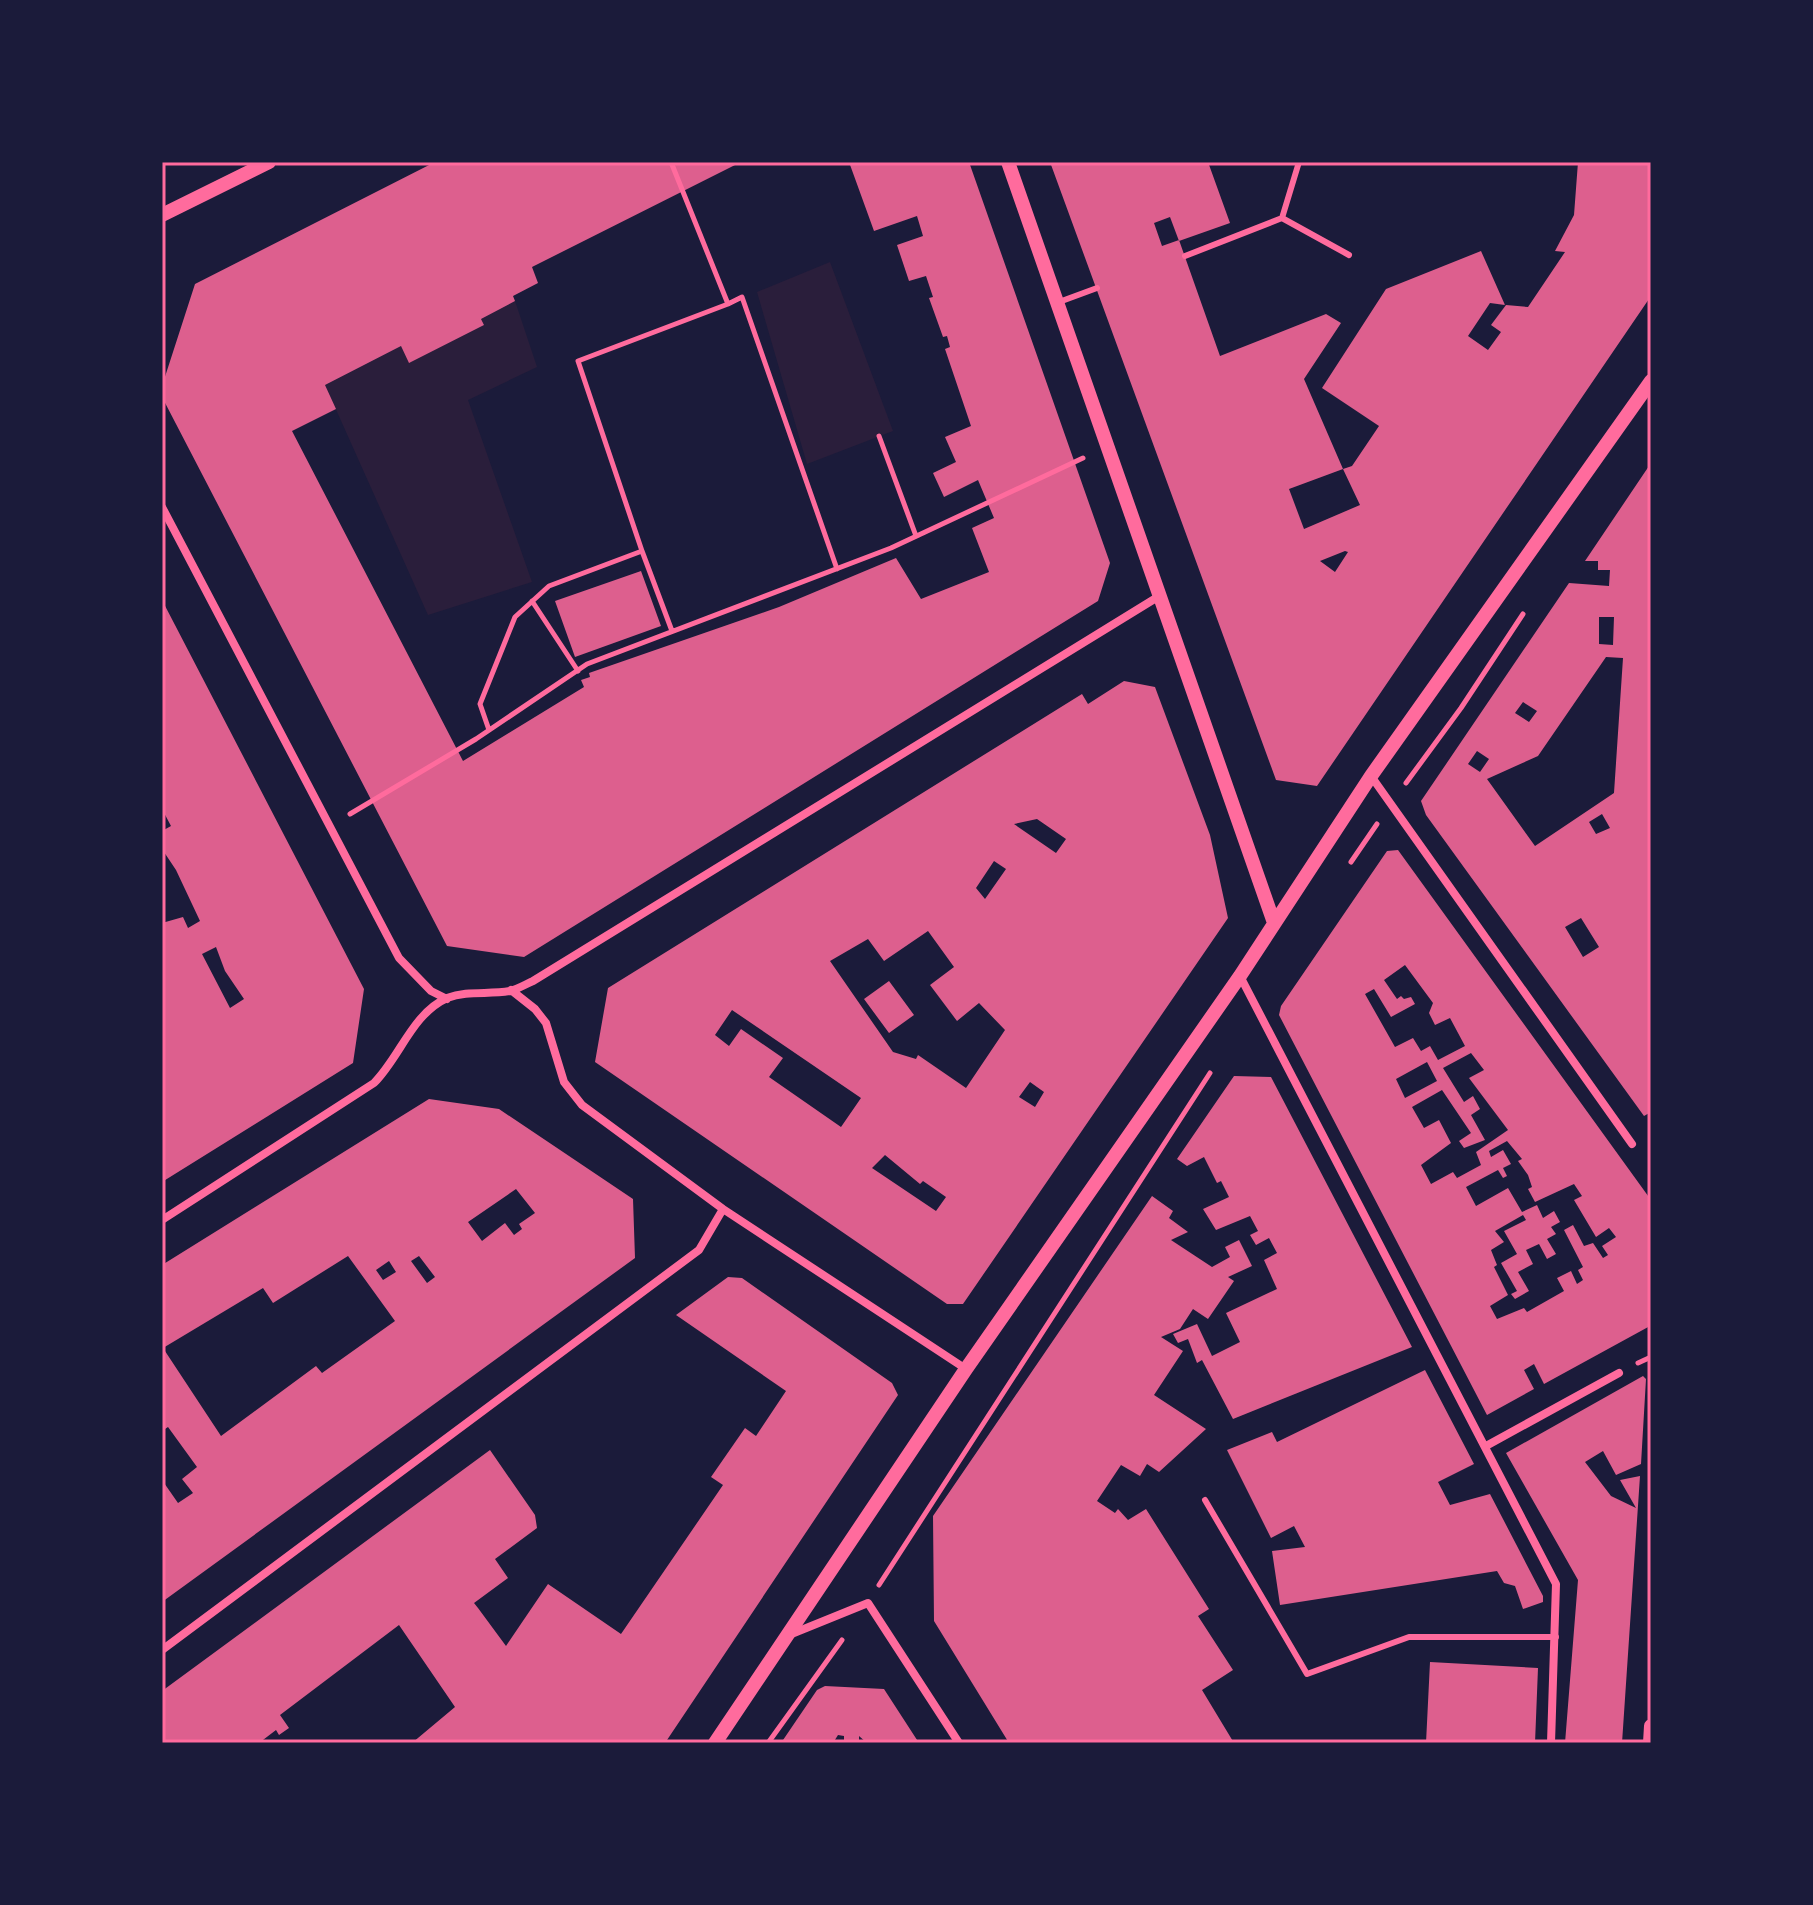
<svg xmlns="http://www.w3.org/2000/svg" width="1813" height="1905" font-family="Overpass,sans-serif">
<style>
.green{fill:#2a1e3b}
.building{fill:#dd5f8e;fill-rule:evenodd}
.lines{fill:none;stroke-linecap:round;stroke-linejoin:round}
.path{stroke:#ff6b9d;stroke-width:5}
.service{stroke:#ff6b9d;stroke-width:6}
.minor{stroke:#ff6b9d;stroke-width:8}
.tertiary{stroke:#ff6b9d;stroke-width:14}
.neatline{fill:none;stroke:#ff6b9d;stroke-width:3}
</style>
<rect width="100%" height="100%" fill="#1b1b3a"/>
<path class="green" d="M830,262L893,431L807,464L757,292Z
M515,301L537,367L468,400L532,582L428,615L325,385L401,346L410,362L484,325L481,319Z"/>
<path class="building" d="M435,162H741L532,267L538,283L513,296L515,301L481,319L484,325L409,363L401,346L325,385L336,409L292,431L463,761L584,687L581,680L590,677L589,673L779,607L896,558L921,599L989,572L972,528L994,518L978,480L944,497L933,473L956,462L945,437L971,426L945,349L950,347L947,336L943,337L929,298L933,297L926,276L909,281L897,245L923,236L917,216L874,231L849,162H969L1110,563L1098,601L524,957L447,946L162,397V386L195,284Z
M1050,162H1208L1230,223L1179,241L1170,217L1154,223L1162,246L1179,240L1220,356L1326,314L1341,323L1304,379L1343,469L1289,489L1304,529L1360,505L1343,469L1352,466L1379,426L1322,388L1386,289L1481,251L1505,305L1490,303L1468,336L1488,350L1501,332L1491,325L1506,305L1528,307L1565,252L1555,251L1574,215L1578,162H1651V296L1317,786L1276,780ZM1345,551L1348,552L1335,572L1320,561Z
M1651,463V1112L1644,1116L1426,815L1421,801L1569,583L1609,586L1610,570H1598V561H1585ZM1599,617H1614L1613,645L1599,644ZM1606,657L1623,658L1614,793L1535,846L1487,779L1538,756ZM1523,702L1537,711L1529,722L1515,713ZM1477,751L1489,759L1480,772L1468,764ZM1602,814L1610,828L1596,834L1589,822ZM1581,918L1599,947L1583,957L1565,927Z
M641,571L661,626L575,657L555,601Z
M162,600L364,989L353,1063L162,1182V923L183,917L188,928L200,921L176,870L162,849V831L171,826L162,809ZM216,947L225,971L244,999L230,1008L202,954Z
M1124,681L1155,687L1210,835L1228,918L963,1304H947L595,1062L608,988L1082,694L1088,704ZM1037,819L1066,839L1056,853L1014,824ZM994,861L1006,869L985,899L976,888ZM928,931L954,967L930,985L957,1021L979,1003L1005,1030L966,1088L918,1055L916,1059L893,1052L830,961L868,939L884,961ZM732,1010L861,1098L841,1127L769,1077L783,1058L741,1029L729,1046L715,1035ZM1030,1082L1044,1092L1035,1107L1019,1097ZM885,1155L920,1184L923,1181L946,1197L936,1211L872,1168Z
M1398,850L1651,1200L1650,1326L1544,1384L1534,1364L1524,1370L1534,1389L1487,1415L1279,1015L1281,1006L1387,851ZM1405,965L1433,1003L1429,1013L1435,1025L1450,1018L1465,1046L1438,1060L1430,1046L1421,1051L1413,1038L1395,1047L1365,994L1374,989L1391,1017L1415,1004L1411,997L1404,999L1401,996L1397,999L1384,980ZM1471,1053L1484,1070L1469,1078L1508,1130L1476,1152L1481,1165L1457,1178L1453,1172L1431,1184L1421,1165L1451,1143L1439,1120L1424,1128L1412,1107L1442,1090L1471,1133L1459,1141L1464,1148L1485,1140L1471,1115L1480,1109L1473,1096L1464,1102L1443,1068ZM1427,1062L1437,1081L1405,1098L1396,1079ZM1507,1141L1522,1159L1518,1161L1528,1175L1532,1187L1528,1189L1535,1202L1574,1184L1582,1196L1574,1200L1596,1237L1609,1228L1616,1237L1602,1246L1608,1255L1603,1258L1593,1243L1584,1246L1573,1225L1564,1230L1583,1267L1578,1270L1583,1280L1577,1284L1571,1271L1557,1278L1564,1291L1527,1312L1524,1308L1497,1319L1490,1306L1508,1295L1494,1267L1497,1265L1491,1250L1504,1242L1495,1231L1523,1215L1526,1220L1504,1231L1517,1254L1501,1263L1517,1291L1511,1294L1515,1299L1529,1291L1518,1272L1533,1264L1526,1250L1539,1244L1547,1259L1556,1254L1547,1239L1556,1234L1551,1227L1560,1222L1554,1211L1543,1218L1537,1205L1522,1212L1508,1188L1476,1206L1466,1187L1498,1170L1503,1178L1507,1176L1503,1168L1511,1164L1503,1150L1491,1157L1489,1151Z
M889,981L914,1015L889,1033L864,999Z
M1234,1076L1271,1077L1412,1347L1233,1419L1202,1360L1197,1363L1188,1339L1178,1343L1173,1334L1197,1324L1212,1356L1240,1342L1226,1313L1277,1289L1264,1260L1277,1253L1269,1238L1256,1245L1250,1235L1258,1231L1250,1216L1216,1230L1203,1209L1229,1197L1221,1181L1217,1183L1204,1157L1187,1166L1177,1159Z
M429,1099L499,1109L633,1199L635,1258L162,1602V1480L178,1503L193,1493L182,1479L197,1467L168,1427L162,1431V1265ZM516,1189L535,1213L519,1224L522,1229L514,1235L505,1223L482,1241L468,1222ZM348,1256L395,1321L322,1373L316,1366L221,1436L163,1348L263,1288L273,1303ZM419,1256L435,1277L427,1283L411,1261ZM389,1261L396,1272L383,1280L376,1270Z
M1152,1196L1173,1211L1169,1218L1188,1232L1171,1240L1174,1242L1212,1267L1230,1257L1225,1247L1239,1240L1252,1266L1228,1277L1234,1281L1208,1319L1193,1309L1180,1329L1161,1337L1183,1351L1154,1395L1206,1429L1159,1472L1147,1464L1140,1476L1121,1465L1097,1501L1115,1513L1118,1509L1128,1520L1146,1509L1209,1609L1198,1616L1233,1670L1202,1690L1234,1743H1009L934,1621L933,1516Z
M728,1277L742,1278L892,1383L898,1395L665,1743H412L455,1707L399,1625L280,1715L289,1728L279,1735L276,1730L259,1743H162V1691L490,1450L535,1515L537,1528L495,1559L508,1578L474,1603L478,1608L506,1646L548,1584L621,1634L723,1485L711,1477L745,1428L756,1436L786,1391L676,1315Z
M1425,1370L1474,1464L1438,1482L1450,1505L1490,1494L1543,1596V1602L1523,1609L1515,1586L1504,1583L1497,1571L1280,1605L1272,1551L1305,1547L1294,1526L1271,1538L1227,1450L1272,1432L1277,1442Z
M1643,1376L1646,1379L1641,1464L1616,1475L1603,1451L1585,1462L1611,1496L1636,1508L1620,1480L1640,1476L1622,1743H1565L1578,1580L1506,1453Z
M1430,1662L1538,1668L1535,1743H1426Z
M825,1686L884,1689L919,1743H867L859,1736V1743H844V1736L838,1735L833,1743H781L817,1690Z"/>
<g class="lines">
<path class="path" d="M728,304L742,297L837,569
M879,436L916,536
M642,551L672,631
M532,601L578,671
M489,730L480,704L515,617L549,586L642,551L578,361L728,304L671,162
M1406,783L1461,708L1523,614
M350,814L476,739L587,664L891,548L1083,458
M1351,862L1377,824
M1638,1363L1651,1357
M879,1585L1210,1073
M768,1743L842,1640"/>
<path class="service" d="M1282,218L1299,162
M1185,256L1282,218L1349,255
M1059,302L1097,288
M1205,1500L1307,1674L1409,1637H1556"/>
<path class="minor" d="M162,507L399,958L431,991L447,999
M1371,776L1632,1144
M1240,976L1556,1584L1551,1743
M511,990L535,1009L546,1023L564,1082L582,1105L723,1209L966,1369
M162,1220L374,1083C400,1057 412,1014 447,998C468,990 489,995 510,991C518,989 526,984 533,981L1161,595
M1486,1446L1619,1373
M789,1635L868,1603L959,1743
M162,1650L699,1250L723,1209"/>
<path class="tertiary" d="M1008,162L1273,920
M162,215L269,162
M715,1743L966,1369L1240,976L1371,776L1651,381
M1650,1743L1651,1726"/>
</g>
<rect width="1813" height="1905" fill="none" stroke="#1b1b3a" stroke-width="328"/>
<rect x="164" y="164" width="1485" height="1577" class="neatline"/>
</svg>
